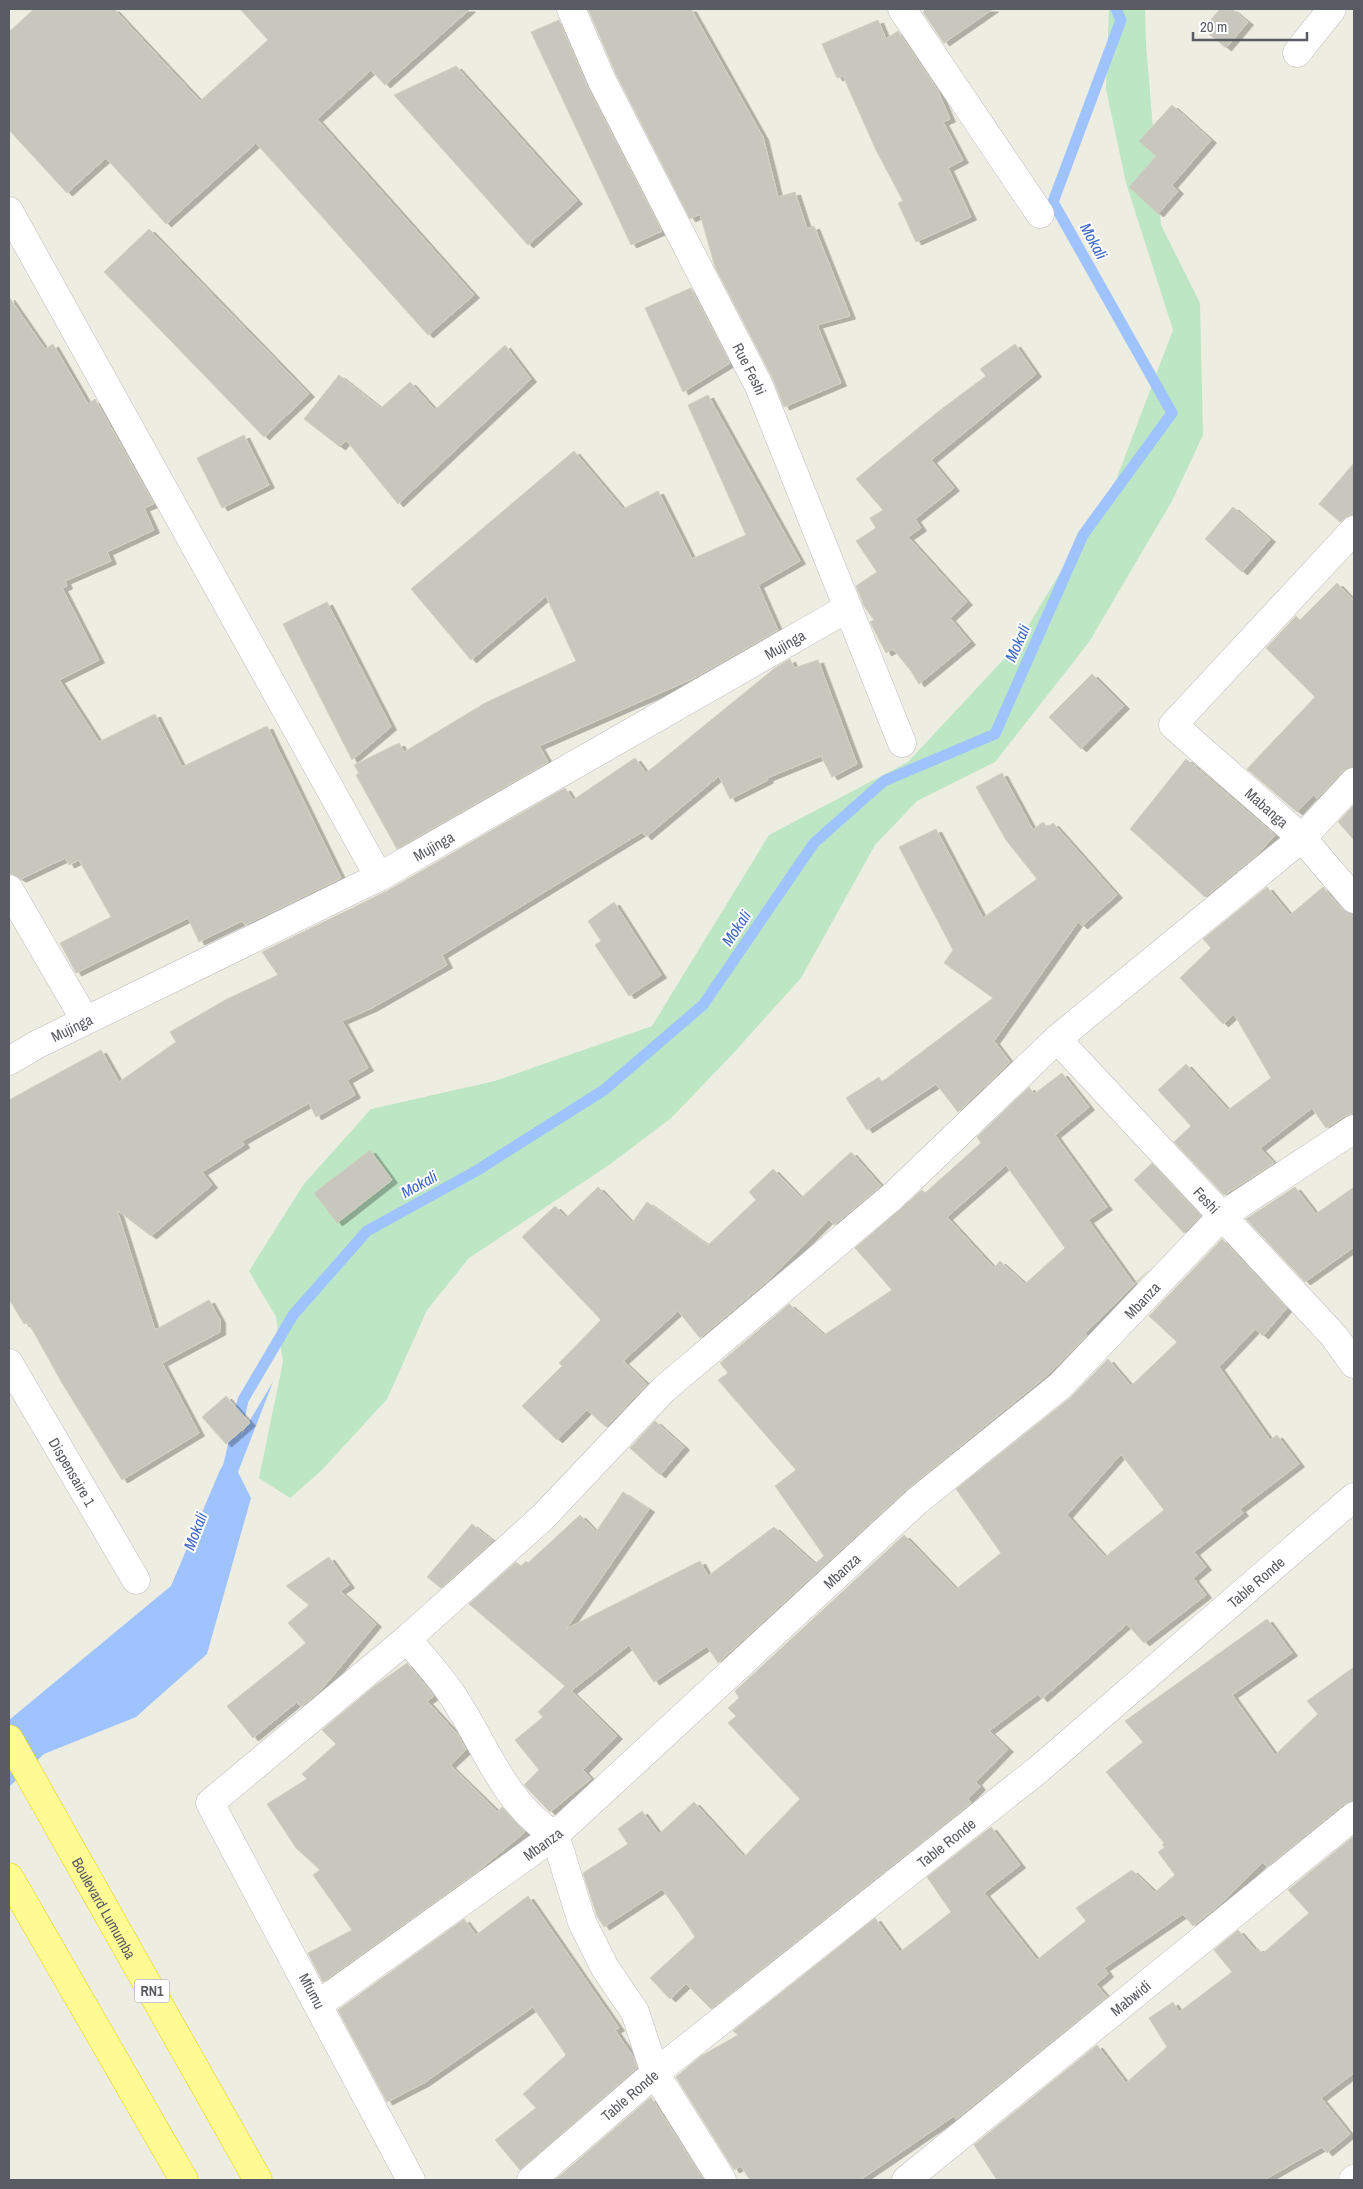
<svg xmlns="http://www.w3.org/2000/svg" width="1363" height="2189" font-family="'Archivo Narrow',sans-serif">
<style>
.green{fill:#bce6c4}
.water{fill:#9fc3ff}
.lines{fill:none;stroke-linecap:round;stroke-linejoin:round}
.stream{stroke:#9fc3ff;stroke-width:11}
.building{fill:#c8c7be;stroke:#d2d0bf;fill-rule:evenodd;filter:url(#shadow)}
.minor-casing{stroke:#bcbdc3;stroke-width:29}
.trunk-casing{stroke:#eed100;stroke-width:29}
.minor{stroke:#fff;stroke-width:28}
.trunk{stroke:#fefb95;stroke-width:28}
.labels{text-anchor:middle;dominant-baseline:central;stroke-width:4;stroke-linejoin:round;paint-order:stroke}
.shield{fill:#fff;stroke:#8c8d92;stroke-width:1}
.shield-label{font-size:14px;font-weight:bold;fill:#5a5c63}
.street-label{font-size:15px;fill:#5a5c63;stroke:#fff}
.water-label{font-size:16px;font-style:italic;fill:#3f67c6;stroke:#fff}
</style>
<defs>
<filter id="shadow"><feDropShadow dx="5.5" dy="3" stdDeviation="0" flood-color="#0004"/></filter>
</defs>
<rect width="100%" height="100%" fill="#edede1"/>
<path class="green" d="M1109,9H1145L1146,44L1161,225L1200,303L1203,435L1172,501L1089,642L995,762L917,801L875,845L801,978L728,1059L671,1118L609,1165L469,1258L427,1310L387,1399L321,1471L290,1498L259,1478L283,1362L276,1317L249,1271L304,1184L371,1109L495,1081L652,1026L769,835L908,762L1016,646L1116,480L1173,330L1126,183L1106,89Z"/>
<path class="water" d="M273,1382L238,1472L251,1498L207,1654L136,1717L44,1754L9,1787V1720L171,1586L220,1470Z"/>
<g class="lines">
<path class="stream" d="M229,1465L243,1400L293,1315L367,1231L476,1171L604,1090L703,1005L814,843L884,781L995,734L1083,535L1172,413L1053,202L1121,20L1116,9"/>
</g>
<path class="building" d="M34,9H114L200,101L268,40L240,9H470L385,85L371,70L317,119L474,295L428,335L256,143L166,224L106,158L67,193L9,130V32Z
M588,9H691L763,137L778,197L795,192L807,229L814,226L850,316L817,325L841,383L784,407L773,379L715,267L700,214L690,219L616,74Z
M927,9H993L944,43L923,12Z
M1220,9H1232L1248,22L1226,48L1203,29Z
M559,20L588,88L662,231L631,245L531,32Z
M878,20L886,39L898,31L937,89L950,119L943,122L963,160L948,168L971,217L916,242L898,203L903,201L876,150L843,76L837,78L822,44Z
M456,66L577,201L528,245L394,95Z
M1172,105L1211,140L1172,185L1178,191L1158,214L1129,187L1156,156L1139,141Z
M149,229L309,394L264,437L104,272Z
M691,288L730,363L683,392L645,308Z
M9,297L45,349L53,344L88,404L95,399L154,504L144,508L154,530L107,552L111,561L65,581L67,586L62,588L99,660L59,680L99,742L155,714L182,767L267,726L341,878L245,925L242,921L199,942L188,918L76,973L60,943L111,917L79,860L69,865L65,858L21,879L9,873Z
M1015,344L1036,374L931,460L954,488L915,519L921,528L908,537L967,602L950,618L970,642L919,684L911,671L893,649L886,653L870,622L874,620L864,606L856,586L877,572L856,541L876,528L870,518L883,510L856,479L939,411L986,376L980,369Z
M505,345L531,379L398,504L346,440L340,447L304,419L339,375L381,408L410,382L435,410Z
M708,395L800,561L758,585L778,630L692,679L539,746L548,762L397,849L356,775L359,773L354,765L399,743L404,752L485,703L576,661L546,596L471,660L411,589L574,451L623,509L658,491L692,559L746,535L688,405Z
M244,435L269,485L222,508L197,458Z
M1354,463V515H1349L1340,522L1319,504Z
M1233,507L1270,539L1242,572L1205,539Z
M1337,583L1354,601V767L1343,771L1317,799L1313,795L1297,812L1247,769L1315,697L1266,648L1296,616L1300,620Z
M327,602L391,727L352,760L283,624Z
M790,659L794,668L818,660L857,764L832,777L821,756L767,778L768,780L730,799L719,776L646,837L642,832L442,955L447,965L372,1008L342,1021L368,1068L347,1080L355,1095L316,1117L309,1103L242,1141L244,1145L202,1172L212,1185L151,1236L117,1210L155,1330L209,1300L220,1320V1332L162,1363L199,1433L122,1480L62,1383L28,1322L24,1324L9,1299V1100L101,1050L119,1082L176,1042L170,1032L227,999L278,975L262,952L387,891L565,788L573,800L635,758L646,773L775,668Z
M1092,674L1124,706L1081,749L1049,717Z
M1186,759L1275,835L1258,854L1205,897L1130,829Z
M1002,773L1033,830L1043,822L1047,827L1053,823L1117,895L1082,926L1078,922L994,1041L1010,1062L958,1112L936,1084L867,1130L846,1098L879,1077L882,1082L993,998L944,963L953,950L899,847L936,829L983,918L1037,879L1006,840L976,787Z
M1354,805V840L1338,822Z
M1267,887L1290,915L1323,887L1342,909L1354,914V1114L1345,1116L1326,1128L1312,1108L1260,1148L1274,1163L1224,1195L1174,1142L1191,1126L1158,1090L1186,1064L1228,1110L1271,1078L1234,1014L1223,1024L1180,978L1211,948L1203,939Z
M614,902L661,975L629,996L595,945L601,941L588,921Z
M1062,1073L1089,1107L1055,1135L1107,1207L1088,1220L1134,1284L1148,1271L1085,1333L1087,1335L1049,1374L906,1490L718,1663L707,1646L654,1682L629,1645L571,1691L617,1736L583,1770L591,1779L550,1812L524,1785L539,1770L515,1740L543,1717L538,1712L565,1686L469,1604L516,1562L521,1566L526,1561L528,1563L580,1515L596,1532L623,1492L649,1509L566,1629L700,1561L708,1576L774,1527L815,1564L824,1556L775,1486L796,1470L718,1380L728,1373L720,1363L789,1304L824,1335L892,1290L855,1248L922,1190L925,1193L981,1143L977,1137L1029,1087L1034,1094ZM1006,1165L1065,1248L1025,1284L1000,1261L994,1268L947,1217Z
M370,1150L392,1180L337,1223L314,1193Z
M851,1152L881,1186L834,1225L829,1219L772,1277L700,1338L678,1311L623,1361L647,1384L606,1427L587,1410L557,1440L522,1406L562,1366L559,1363L601,1320L522,1237L555,1206L566,1218L598,1187L632,1223L647,1202L708,1245L756,1200L749,1192L773,1169L801,1198Z
M1152,1163L1201,1216L1184,1233L1134,1180Z
M1295,1187L1316,1214L1354,1187V1247L1305,1282L1246,1219Z
M1222,1239L1287,1308L1263,1336L1255,1329L1219,1367L1270,1440L1277,1435L1299,1464L1240,1509L1243,1513L1194,1552L1206,1567L1193,1578L1206,1595L1144,1643L1127,1624L1042,1699L1038,1694L989,1731L1008,1749L976,1782L980,1787L968,1799L971,1803L711,2009L686,1984L670,1999L650,1978L695,1937L680,1914L662,1889L604,1927L597,1916L583,1873L628,1844L618,1829L642,1811L659,1834L694,1802L744,1857L800,1799L728,1723L736,1716L728,1708L739,1698L735,1691L904,1535L956,1589L1001,1553L956,1489L1070,1398L1108,1359L1131,1386L1177,1342L1149,1316ZM1121,1454L1164,1510L1105,1557L1067,1515Z
M226,1396L250,1423L226,1444L202,1417Z
M655,1421L684,1447L660,1475L630,1448Z
M472,1524L493,1541L441,1588L427,1577Z
M329,1557L349,1585L340,1591L376,1624L321,1690L301,1707L297,1702L253,1738L227,1706L306,1643L288,1623L309,1605L286,1586Z
M1267,1619L1292,1653L1232,1695L1275,1755L1318,1714L1307,1701L1354,1667V1801L1344,1804L1267,1867L1263,1862L1218,1906L1193,1926L1183,1914L1104,1968L1108,1974L1096,1984L1107,1997L956,2119L954,2116L860,2180H750L741,2166L734,2170L676,2077L701,2056L738,2035L733,2031L875,1918L900,1952L951,1912L927,1877L991,1827L1020,1865L984,1893L1037,1960L1086,1921L1076,1908L1132,1870L1155,1892L1175,1875L1158,1852L1165,1847L1162,1845L1164,1843L1106,1772L1143,1742L1125,1721Z
M407,1663L434,1696L427,1701L458,1735L466,1750L450,1765L498,1812L502,1807L525,1832L477,1872L323,1982L308,1953L352,1930L313,1875L320,1870L296,1848L267,1804L307,1779L302,1774L336,1744L322,1730L376,1685Z
M1354,1836V2073L1321,2098L1350,2134L1327,2153L1322,2147L1264,2180H997L974,2145L1097,2045L1126,2083L1167,2047L1149,2018L1173,2002L1179,2012L1232,1972L1214,1950L1238,1930L1255,1950L1258,1948L1262,1954L1309,1913L1288,1890Z
M528,1896L619,2028L615,2030L634,2058L637,2068L520,2170L495,2140L536,2108L523,2094L566,2055L533,2007L424,2083L387,2102L338,2010L464,1919L476,1935Z
M651,2097L704,2180H555Z"/>
<g class="lines">
<g class="minor-casing">
<g id="minor">
<path id="s1" d="M571,9L602,81L759,386L902,743"/>
<path d="M902,9L1040,214"/>
<path d="M1297,53L1332,9"/>
<path d="M9,211L379,877"/>
<path id="s2" d="M1354,530L1173,725L1302,838L1354,899"/>
<path d="M9,889L85,1020"/>
<path id="s3" d="M1057,1039L1334,1336L1354,1364"/>
<path id="s4" d="M9,1061L36,1045L379,877L846,609"/>
<path id="s5" d="M9,1363L136,1580"/>
<path d="M407,1639C421,1656 437,1673 450,1692C484,1740 502,1803 555,1835L582,1922L605,1968L635,2012L655,2073L722,2180"/>
<path id="s6" d="M319,2004L555,1835L917,1501L1060,1386L1223,1215L1354,1129"/>
<path d="M411,2180L210,1803L407,1639L542,1518L664,1389L893,1196L1057,1039L1302,838L1354,782"/>
<path id="s7" d="M531,2180L655,2073L1039,1769L1354,1497"/>
<path id="s8" d="M906,2180L1354,1816"/>
<path d="M1353,2180L1354,2179"/>
</g>
</g>
<g class="trunk-casing">
<g id="trunk">
<path id="s9" d="M9,1739L258,2180"/>
<path d="M9,1877L184,2180"/>
</g>
</g>
<use href="#minor" class="minor"/>
<use href="#trunk" class="trunk"/>
</g>
<g class="labels">
<rect class="shield" x="134.5" y="1979.5" width="35" height="23" rx="4"/>
<g class="shield-label">
<text x="152" y="1991">RN1</text>
</g>
<g class="street-label">
<text stroke="none"><textPath href="#s1" startOffset="402">Rue Feshi</textPath></text>
<text stroke="none"><textPath href="#s4" startOffset="881">Mujinga</textPath></text>
<text stroke="none"><textPath href="#s2" startOffset="391">Mabanga</textPath></text>
<text stroke="none"><textPath href="#s4" startOffset="476">Mujinga</textPath></text>
<text stroke="none"><textPath href="#s4" startOffset="71">Mujinga</textPath></text>
<text stroke="none"><textPath href="#s3" startOffset="220">Feshi</textPath></text>
<text stroke="none"><textPath href="#s6" startOffset="1085">Mbanza</textPath></text>
<text stroke="none"><textPath href="#s5" startOffset="126">Dispensaire 1</textPath></text>
<text stroke="none"><textPath href="#s6" startOffset="680">Mbanza</textPath></text>
<text stroke="none"><textPath href="#s7" startOffset="940">Table Ronde</textPath></text>
<text stroke="none"><textPath href="#s6" startOffset="275">Mbanza</textPath></text>
<text stroke="none"><textPath href="#s7" startOffset="535">Table Ronde</textPath></text>
<text stroke="none"><textPath href="#s9" startOffset="194">Boulevard Lumumba</textPath></text>
<text transform="translate(312 1991) rotate(62)">Mfumu</text>
<text stroke="none"><textPath href="#s8" startOffset="289">Mabwidi</textPath></text>
<text stroke="none"><textPath href="#s7" startOffset="130">Table Ronde</textPath></text>
</g>
<g class="water-label">
<text transform="translate(1094 241) rotate(61)">Mokali</text>
<text transform="translate(1017 643) rotate(-66)">Mokali</text>
<text transform="translate(736 928) rotate(-56)">Mokali</text>
<text transform="translate(419 1184) rotate(-29)">Mokali</text>
<text transform="translate(195 1531) rotate(-69)">Mokali</text>
</g>
</g>
<rect width="1363" height="2189" fill="none" stroke="#5a5c63" stroke-width="20"/>
<path d="M1193 32v8h114v-8" fill="none" stroke="#5a5c63" stroke-width="2.5"/>
<text x="1200" y="32" font-size="15" fill="#5a5c63" stroke="#ffffff" stroke-width="4" paint-order="stroke">20 m</text>
</svg>
